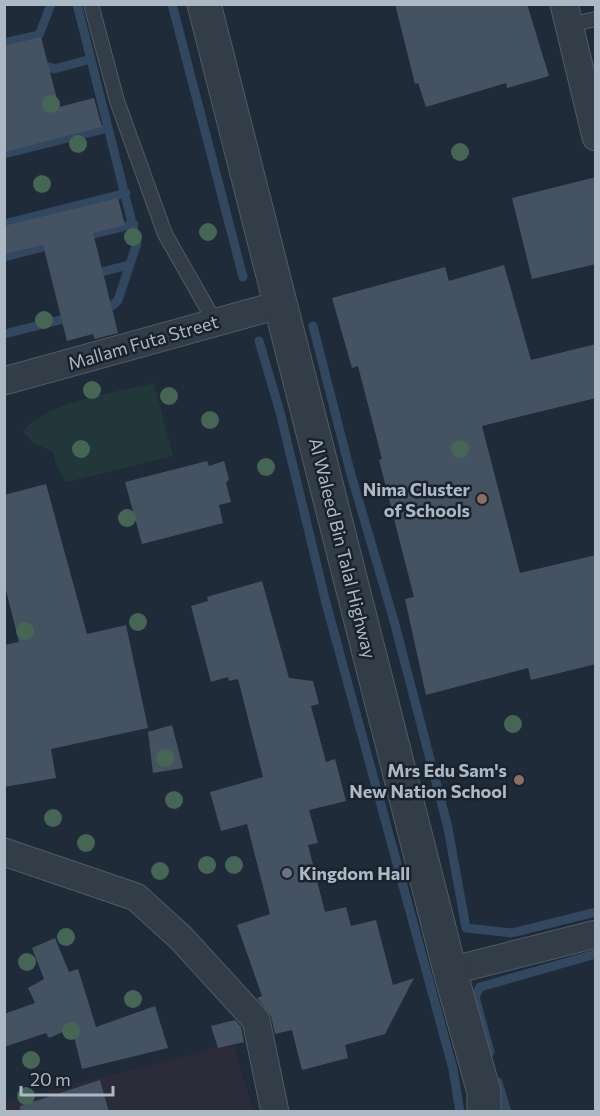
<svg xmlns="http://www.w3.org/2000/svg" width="600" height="1116" font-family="Commissioner,sans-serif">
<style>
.medical{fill:#2c2b39}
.green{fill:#213739}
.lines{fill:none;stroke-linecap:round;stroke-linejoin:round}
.stream{stroke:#324860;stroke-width:9}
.building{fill:#455262}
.service-casing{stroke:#505b66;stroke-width:16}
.minor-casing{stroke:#505b66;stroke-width:29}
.tertiary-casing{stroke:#505b66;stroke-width:35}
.service{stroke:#333d48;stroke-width:14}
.minor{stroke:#333d48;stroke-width:27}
.tertiary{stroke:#333d48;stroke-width:33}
.tree{fill:#456655}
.education-dot{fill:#8d6e63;stroke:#19222d;stroke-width:2}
.worship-dot{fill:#6b7280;stroke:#19222d;stroke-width:2}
.labels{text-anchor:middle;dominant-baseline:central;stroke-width:5;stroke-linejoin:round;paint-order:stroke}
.street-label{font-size:18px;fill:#adb8c5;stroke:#19222d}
.poi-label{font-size:18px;font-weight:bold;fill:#adb8c5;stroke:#19222d;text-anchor:end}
</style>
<rect width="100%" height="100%" fill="#1f2b38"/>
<path class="medical" d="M234,1043L253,1111L5,1112V1102Z"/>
<path class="green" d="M154,383L173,456L67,482L56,465L53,452L34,443L23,432C43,402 119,392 154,383Z"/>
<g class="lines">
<path class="stream" d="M77,4L137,243L118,300L112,306L100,309
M172,4L243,277
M4,43L39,35L51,4
M50,67L54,69L91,59
M4,154L108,128
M4,224L126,193
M82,237L134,224
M4,257L55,244
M93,274L129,265
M313,326L350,471L394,621L448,828L466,928L512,933L596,912
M4,334L72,317
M259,341L280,412L326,603L453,1069L460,1112
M490,1052L475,997L480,987L596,954
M498,1082L507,1112"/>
</g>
<path class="building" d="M395,4H527L549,76L507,88L506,83L426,107L418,83L415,84Z
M41,37L59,107L94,98L102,127L4,152V46Z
M596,177V264L532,279L512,198Z
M118,198L125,225L93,233L118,333L95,339L93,334L67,341L43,245L4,254V226Z
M504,265L531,360L596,344V398L482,426L520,573L596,555V664L531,680L528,668L426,695L405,599L414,597L379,460L382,459L358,366L352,368L332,298L445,267L449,281Z
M207,461L209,466L224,461L229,479L226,483L231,502L219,505L223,523L142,544L125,482Z
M46,484L87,634L126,625L148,728L51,749L56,778L4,787V645L19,642L4,582V495Z
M262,581L289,678L313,681L319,704L311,706L326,762L335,759L346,801L309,810L318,843L308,845L325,912L346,907L351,926L376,920L393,985L414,978L385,1034L345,1045L348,1058L302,1070L292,1030L275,1034L271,1016L257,998L262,996L237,925L270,914L247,824L221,831L210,792L263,777L238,679L229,681L228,677L211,682L191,606L208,601L207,597Z
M172,725L183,768L153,773L148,732Z
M55,938L69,972L78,969L96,1027L155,1006L168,1048L82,1069L72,1028L49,1038L46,1033L4,1047V1014L35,1003L28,988L44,979L32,948Z
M235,1020L241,1027L244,1042L218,1048L211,1026Z
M100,1080L109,1112H20V1106Z"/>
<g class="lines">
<g class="service-casing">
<path id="service" d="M91,4L117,101L165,234L215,322
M569,25L596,19"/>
</g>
<g class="minor-casing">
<path id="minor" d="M564,4L596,137
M4,381L282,304
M4,852L136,897L181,938L256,1020L275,1112
M450,971L596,934"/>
</g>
<g class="tertiary-casing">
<path id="tertiary" d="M204,4L450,971L484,1092V1112"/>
</g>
<use href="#service" class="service"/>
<use href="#minor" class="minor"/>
<use href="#tertiary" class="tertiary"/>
</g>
<g class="tree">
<circle cx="51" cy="104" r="9"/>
<circle cx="78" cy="144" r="9"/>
<circle cx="460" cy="152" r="9"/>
<circle cx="42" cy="184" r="9"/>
<circle cx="208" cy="232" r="9"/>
<circle cx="133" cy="237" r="9"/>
<circle cx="44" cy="320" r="9"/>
<circle cx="92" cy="390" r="9"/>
<circle cx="169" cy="396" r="9"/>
<circle cx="210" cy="420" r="9"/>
<circle cx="81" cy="449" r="9"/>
<circle cx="460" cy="449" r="9"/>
<circle cx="266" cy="467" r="9"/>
<circle cx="127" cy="518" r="9"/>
<circle cx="138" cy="622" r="9"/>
<circle cx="25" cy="631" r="9"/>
<circle cx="513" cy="724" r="9"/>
<circle cx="165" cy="758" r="9"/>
<circle cx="174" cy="800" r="9"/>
<circle cx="53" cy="818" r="9"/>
<circle cx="86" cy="843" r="9"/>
<circle cx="207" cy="865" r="9"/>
<circle cx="234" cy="865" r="9"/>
<circle cx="160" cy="871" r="9"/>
<circle cx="66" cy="937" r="9"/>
<circle cx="27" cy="962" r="9"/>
<circle cx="133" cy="999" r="9"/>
<circle cx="71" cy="1031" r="9"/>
<circle cx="31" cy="1060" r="9"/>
<circle cx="26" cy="1096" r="9"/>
</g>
<g class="education-dot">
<circle cx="482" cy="499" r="6"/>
<circle cx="519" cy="780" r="6"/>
</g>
<circle class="worship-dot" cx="287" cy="873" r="6"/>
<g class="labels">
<g class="street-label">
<text transform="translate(143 342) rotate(-16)">Mallam Futa Street</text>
<text transform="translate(343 548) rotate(76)">Al Waleed Bin Talal Highway</text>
</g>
<g class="poi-label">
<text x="470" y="489">Nima Cluster<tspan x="470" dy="21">of Schools</tspan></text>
<text x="507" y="770">Mrs Edu Sam's<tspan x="507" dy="21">New Nation School</tspan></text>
<text x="299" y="873" text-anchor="start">Kingdom Hall</text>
</g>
</g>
<rect width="600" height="1116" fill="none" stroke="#adb8c5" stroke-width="12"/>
<path d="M21 1086v9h92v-9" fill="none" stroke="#adb8c5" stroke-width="3"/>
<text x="30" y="1086" font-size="18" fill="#adb8c5" stroke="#19222d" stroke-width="4.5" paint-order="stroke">20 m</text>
</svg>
